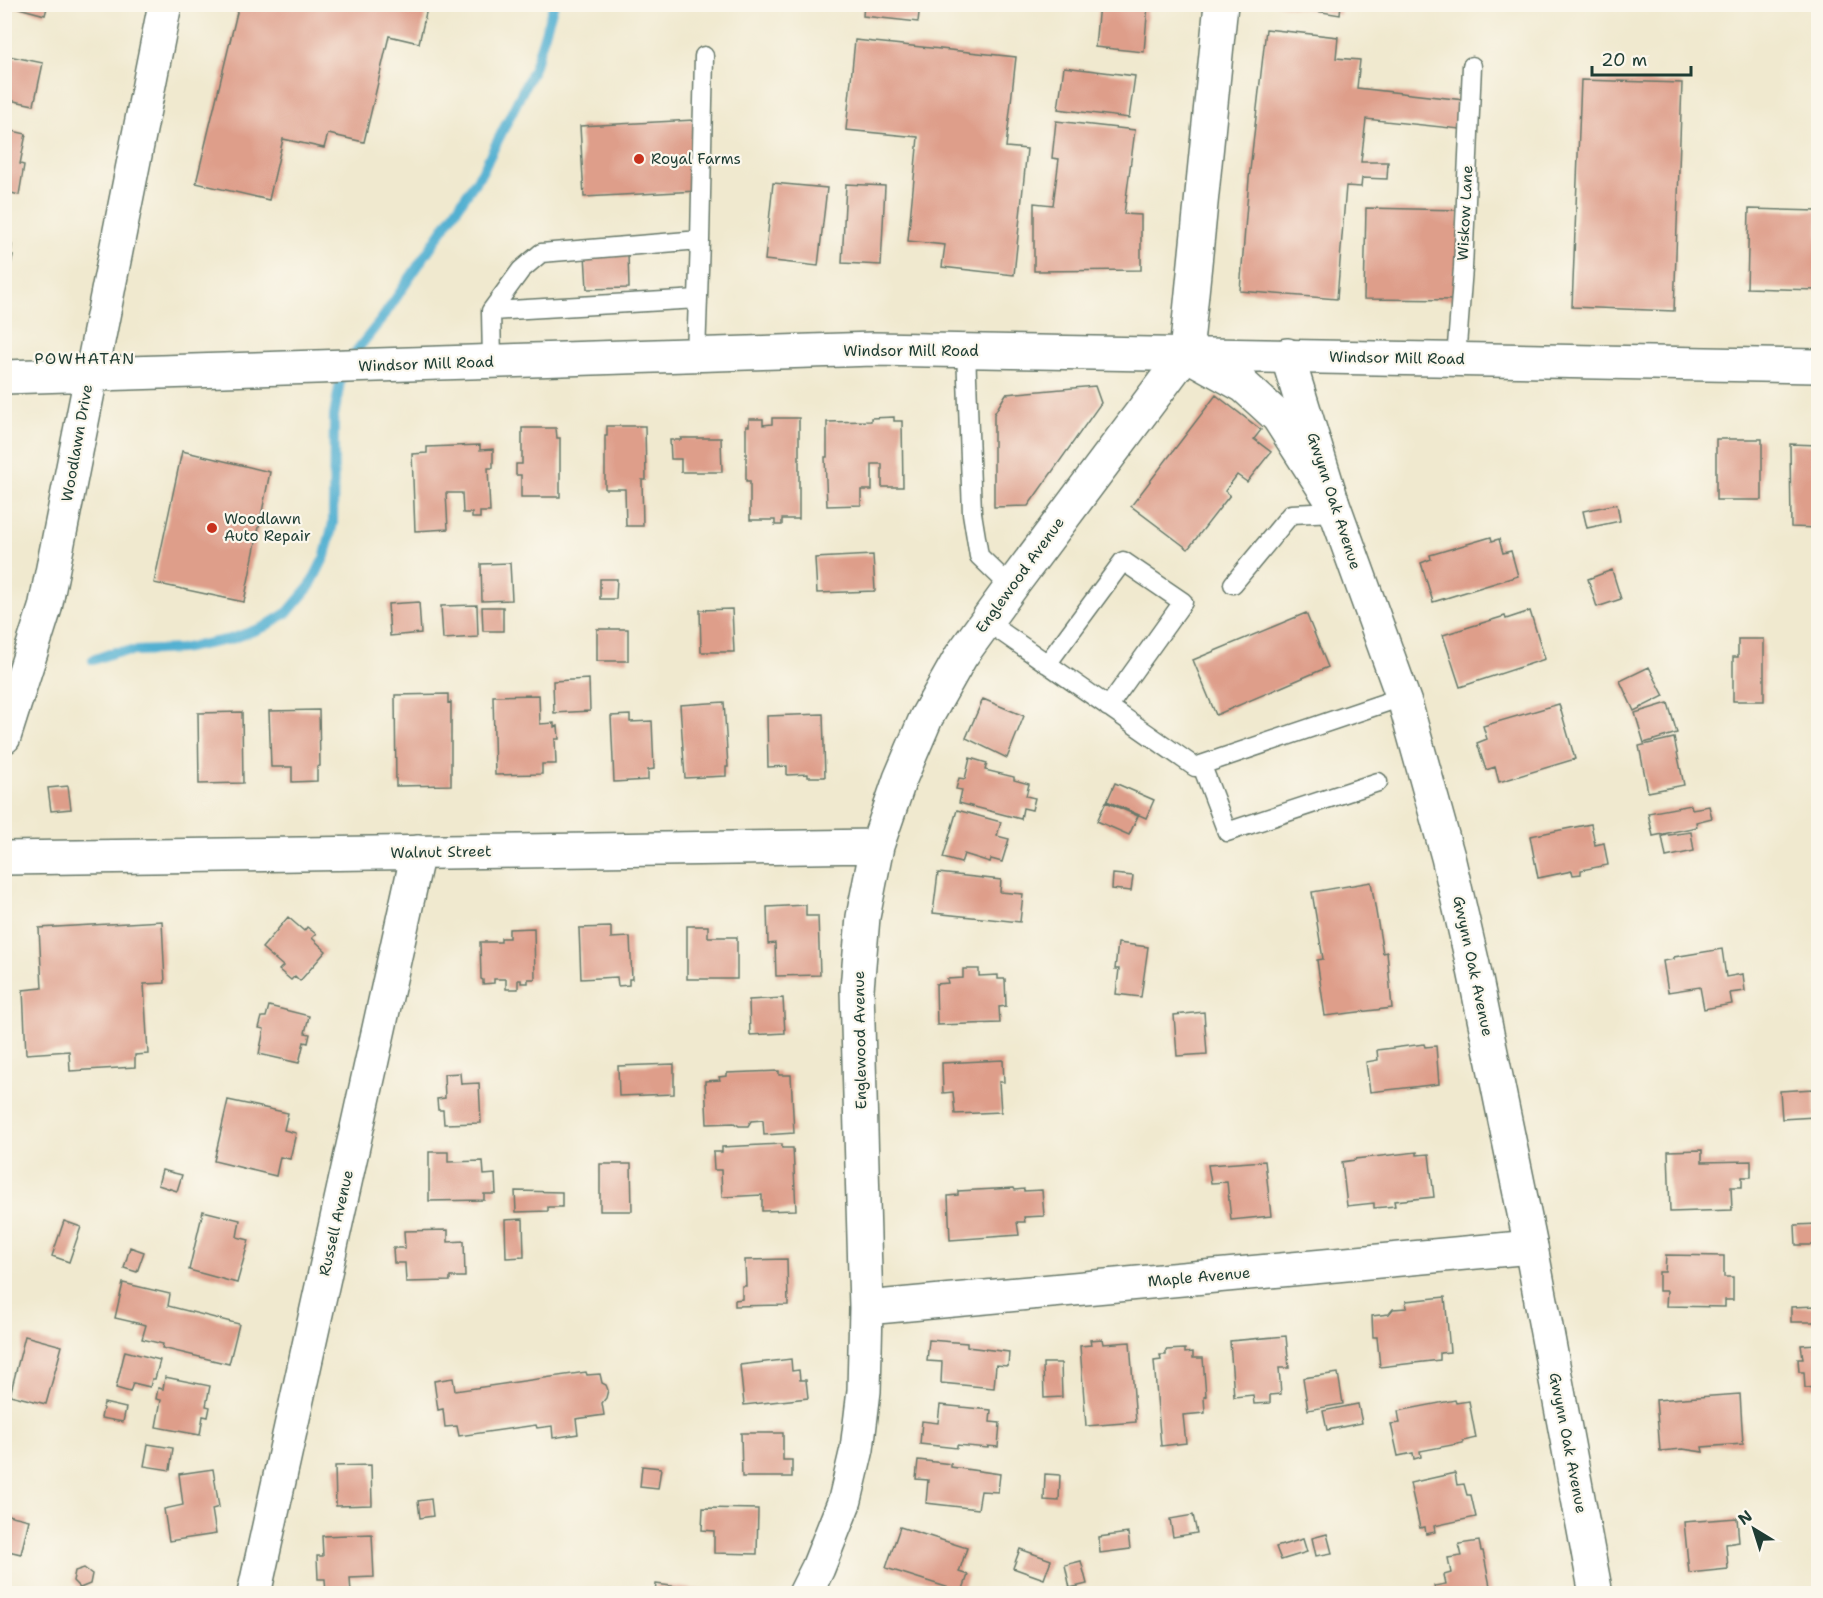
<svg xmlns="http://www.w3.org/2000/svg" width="1823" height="1598" font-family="'Shantell Sans',sans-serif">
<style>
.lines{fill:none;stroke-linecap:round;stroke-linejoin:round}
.stream{stroke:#53b0d1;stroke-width:10}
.building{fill:#de9e8a}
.service-casing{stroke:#68796a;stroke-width:21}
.minor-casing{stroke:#68796a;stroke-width:36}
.tertiary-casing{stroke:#68796a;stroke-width:36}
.secondary-casing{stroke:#68796a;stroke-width:36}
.service{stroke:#fff;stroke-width:18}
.minor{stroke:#fff;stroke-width:33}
.tertiary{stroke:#fff;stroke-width:33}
.secondary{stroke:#fff;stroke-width:33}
.poi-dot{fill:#c8321e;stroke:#fbf7ec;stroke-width:2}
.labels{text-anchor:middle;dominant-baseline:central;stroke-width:4.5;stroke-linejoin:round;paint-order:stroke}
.poi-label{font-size:15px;fill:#1f3d34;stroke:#fbf7ec;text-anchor:start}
.street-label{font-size:15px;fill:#1f3d34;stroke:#fbf7ec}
.neighbourhood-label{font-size:16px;letter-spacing:1.5px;fill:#1f3d34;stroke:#fbf7ec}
</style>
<rect width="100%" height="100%" fill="#fbf7ec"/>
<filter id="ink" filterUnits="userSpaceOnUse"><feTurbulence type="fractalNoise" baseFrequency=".0167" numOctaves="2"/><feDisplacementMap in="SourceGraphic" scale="12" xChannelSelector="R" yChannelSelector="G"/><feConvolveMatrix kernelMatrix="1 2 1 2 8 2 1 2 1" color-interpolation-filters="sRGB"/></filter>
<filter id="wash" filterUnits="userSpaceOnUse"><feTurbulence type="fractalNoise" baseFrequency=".008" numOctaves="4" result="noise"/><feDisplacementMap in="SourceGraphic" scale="24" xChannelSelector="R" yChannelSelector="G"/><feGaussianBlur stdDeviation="1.35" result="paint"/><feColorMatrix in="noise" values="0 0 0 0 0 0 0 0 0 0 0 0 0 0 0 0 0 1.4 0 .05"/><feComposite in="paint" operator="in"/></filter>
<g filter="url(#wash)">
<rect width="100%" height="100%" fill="#f0e9cf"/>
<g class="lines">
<path class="stream" d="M93,660L115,652L181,649L231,639L264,627L288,612L310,586L325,556L333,523L334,416L340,382L353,355L381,320L482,172L534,68L554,4"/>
</g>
<g id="blocks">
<path class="building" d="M4,4H48L45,15Z
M239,4H428L419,43L389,36L364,142L328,134L324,148L283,139L269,200L196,183Z
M864,4H920L918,22L863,16Z
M1099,4H1148L1144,52L1095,47Z
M1273,4H1341L1340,15Z
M1266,29L1338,37L1336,58L1360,60L1357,88L1464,100L1460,129L1366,119L1361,162H1388L1387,179L1362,178L1361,187L1346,186L1337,299L1240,291L1249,179Z
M855,40L1016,57L1006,147L1027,149L1014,275L942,267L945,245L908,241L918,137L846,130Z
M4,55L43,63L34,105L4,99Z
M1064,67L1135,76L1129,118L1058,109Z
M1581,80L1682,83L1674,311L1572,307Z
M694,120L697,191L584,197L580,126Z
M1056,121L1135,130L1124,214L1141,215V270L1034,271V203L1053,205L1059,159L1052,158Z
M4,129L26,134L20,164L24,165L19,195L4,191Z
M773,183L827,188L818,266L765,260Z
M846,184L885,186L881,265L842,263Z
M1366,208L1460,210L1458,300L1364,299Z
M1749,209L1818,211V290L1747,288Z
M4,225L11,227L7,245H12L11,254L13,255L9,275L4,274Z
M628,253L629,288L587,289L585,254Z
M1095,386L1101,403L1028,506L994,507V414L1006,394Z
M1216,395L1261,430L1254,439L1271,452L1247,482L1237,475L1225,491L1230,495L1188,549L1131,506Z
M894,417V421H902L903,487H882V464H872V490H861V505L827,506L825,457H827V422L871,421V418Z
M772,418H799V519H782V525H775V520H750V481H746V426H749V419H763V425L772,424Z
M607,426H645L646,480H642L643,526H626L625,489H605V436H607Z
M522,428H556L557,438H560V497H521V475H516V464H522Z
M681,438H721L722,472H681V459H671L670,440H681Z
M1716,439H1762V500H1716Z
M1790,444L1818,445V528L1791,527Z
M480,445V450L493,449V468H488L490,512H480V518H472V513H463L462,493H446L448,529L415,531L412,454L427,453V447Z
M182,451L270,472L244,602L154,583Z
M1617,504L1620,521L1587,528L1583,511Z
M1491,537L1492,541L1499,539L1503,553L1511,551L1518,576L1433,602L1421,563L1431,559L1430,555Z
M873,555L875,591L817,593L815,558Z
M510,563L512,600L482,601L481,564Z
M1612,570L1621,599L1597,607L1588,579Z
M600,579H617L616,599H600Z
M419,602L421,633L390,636L388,604Z
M477,605L478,637L443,639L441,606Z
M482,607H503V631H483Z
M732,609L734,652H701L700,610Z
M1530,611L1545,659L1460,687L1443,635L1505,616L1506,619Z
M1306,613L1328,667L1216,715L1193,660Z
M597,629H628V661H597Z
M1738,639H1764V701H1733V657H1738Z
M1649,667L1664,696L1634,711L1620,681Z
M589,679L590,711L554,713L553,681Z
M448,694V703L451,702V785L396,786L395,695Z
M539,695L540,724L554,723V727L558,726L559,739H555L556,764H542V774L495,775L493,696Z
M983,699L1024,716L1007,758L966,738Z
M724,702L728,767H726V776L685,778L680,705Z
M1668,703L1677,733L1644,743L1635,713Z
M1559,704L1575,759L1499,782L1495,767L1486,770L1477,743L1487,739L1483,726Z
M319,710L320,766L317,767V781L292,782V767H271L269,711Z
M242,712L243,783L199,784L198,713Z
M823,714L825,777H808V774L787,775V766L768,767L767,716Z
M630,715V722L652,721L654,769L648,770V780L614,782L611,716Z
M1674,738L1684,785L1648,792L1639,746Z
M970,758L987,763L985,770L1014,777V780L1029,784L1026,796L1035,798L1032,810L1023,808L1021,819L959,803L962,790L956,789L959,778L965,779Z
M1115,783L1154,800L1146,818L1107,801Z
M68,786L71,809L51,811L48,788Z
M1106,802L1138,816L1129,835L1097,821Z
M1691,805L1692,809L1709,806L1712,818L1696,822L1697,827L1653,836L1648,813Z
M957,810L1001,822L997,836L1009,839L1002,862L991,859L990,862L964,854L961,863L943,858Z
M1591,824L1595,845L1604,843L1608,865L1581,870V874L1573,875L1572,871L1538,878L1530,836Z
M1691,832L1694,851L1666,857L1662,836Z
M938,873L1001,880L1000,892L1023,894L1020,922L933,913Z
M1113,874L1133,876L1131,891L1112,889Z
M1371,882L1383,953L1387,952L1392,1008L1325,1016L1317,960L1323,959L1312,892Z
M806,905V916H818L820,975L776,976L775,943L768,944L767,907Z
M288,917L304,931L307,927L316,934L312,938L326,951L300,981L295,976L291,980L279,970L283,966L262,948Z
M162,921L165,983L144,984L148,1054L135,1055V1067L70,1071L69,1051L26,1054L23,990L42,988L39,928Z
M687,926H708V937H737V979H687Z
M611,927V938L630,937L632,979H629V985L618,986L617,977L581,979L579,928Z
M534,928L535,979H528V983H521V980H518V989H506V979H494V983L483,984V980L481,979L480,942H501V938H509V929Z
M1118,943L1148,947L1141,997L1116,994L1119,969H1115Z
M1722,949L1726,977L1743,974L1745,991L1730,993L1732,1004L1704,1009L1700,987L1668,992L1663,961L1674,959V957Z
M963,969H979V976L998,975V979H1005L1006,1006L999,1007L1000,1023L937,1025L936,984L948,983L947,979L963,978Z
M783,998L785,1033L750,1035L749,1000Z
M269,1006L309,1016L305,1033L310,1034L308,1043L304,1042L299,1063L259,1054L264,1029L259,1028L262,1017H266Z
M1204,1012L1207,1054L1177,1056L1174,1015Z
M1424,1044L1425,1047L1436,1046L1439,1084L1370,1092L1366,1062L1378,1060L1377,1050Z
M1003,1060L1004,1082H999L1001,1112L955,1114L953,1092L943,1093L942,1063Z
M674,1064V1094L619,1096L618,1066Z
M779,1071V1075H791L794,1133L764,1135L763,1120L751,1121L748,1126H739L734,1123L707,1124L705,1081L720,1080L719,1077L727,1076V1073Z
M460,1073L461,1084L479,1083L481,1123L444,1124L443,1110H438L437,1099L445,1098L444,1074Z
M1814,1089L1815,1117L1782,1119L1780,1091Z
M228,1100L288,1113L284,1130L296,1133L290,1159L280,1157L276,1176L214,1161Z
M782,1144V1148H793L796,1210L762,1211V1195L722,1197L721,1170H714L713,1152H722V1147Z
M1702,1150V1162L1751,1161V1177H1742V1187H1731L1732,1210L1670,1212L1668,1151Z
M429,1152H448V1162L483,1161L484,1175L495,1174L496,1194H484V1200L429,1201Z
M1417,1152V1155L1429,1154L1434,1197L1394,1201L1395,1206L1374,1208V1203L1347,1206L1342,1162L1355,1160V1159Z
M1265,1161L1271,1216L1231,1220L1227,1182L1211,1183L1208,1165Z
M600,1164H631L632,1211H600Z
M162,1170L182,1175L177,1191L158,1185Z
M1014,1188L1015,1190L1024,1189V1191L1042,1190L1044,1216L1024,1217L1025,1222H1017L1019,1235L950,1240L948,1196L958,1195V1191Z
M515,1191L562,1192V1207H548V1211L516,1212Z
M203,1211L240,1220L237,1237L249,1240L237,1283L189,1270Z
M523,1219L524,1257L506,1258L505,1220Z
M64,1221L81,1227L69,1262L52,1256Z
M1818,1224V1245H1796L1795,1225Z
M448,1230V1242L464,1241L465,1277H450V1281L406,1282L405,1263H394L393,1248H405L404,1231Z
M130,1247L144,1252L137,1272L124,1268Z
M1666,1255L1724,1256V1277H1733V1300H1725V1307L1666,1306L1667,1291H1659V1272H1665Z
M787,1259L788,1305L735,1306V1300L742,1299V1286H746L745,1260Z
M123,1283L170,1294L168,1306L239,1324L229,1364L162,1348L163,1344L142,1339L146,1325L115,1318Z
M1445,1297L1450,1352L1440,1353V1360L1380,1367L1377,1337H1373L1372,1316L1389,1314L1393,1309L1407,1308L1406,1301Z
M1817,1306V1322H1791V1307Z
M25,1336L62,1346L46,1404L10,1395Z
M1286,1336L1289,1368H1279L1281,1394L1270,1395V1403L1254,1404L1253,1395L1234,1397L1230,1341Z
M1102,1339L1103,1344L1130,1342L1136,1422L1086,1426L1080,1346L1091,1345L1090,1340Z
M929,1340L967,1343V1347L1009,1352L1008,1366L996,1365L994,1388L941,1383L942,1362L927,1361Z
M1818,1344V1387L1805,1388L1804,1372H1799L1798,1359H1803L1801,1345Z
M1185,1349V1353L1193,1352V1358H1203L1206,1396L1204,1397L1205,1413L1183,1415L1186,1443L1161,1446L1154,1361L1161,1360L1160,1355H1166V1350Z
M125,1351L160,1360L155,1379H152L150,1387L133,1383L130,1392L116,1388Z
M791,1359L792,1371L799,1370L800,1380H806L808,1398L744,1405L740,1365Z
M1043,1363H1061L1062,1397L1044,1398Z
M586,1372L587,1375L600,1374L602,1383L606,1385L608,1390L606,1398L602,1403L604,1415L576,1419L578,1434L553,1438L552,1426L537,1428L536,1425L459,1436L457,1426L445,1427L443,1409L438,1410L434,1381L453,1378L455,1391Z
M1338,1373L1343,1404L1308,1410L1303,1378Z
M165,1377L210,1386L206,1406L210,1407L208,1417L203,1416L200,1435L156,1427L161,1400L156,1399L158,1388L163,1389Z
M1740,1394L1743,1444L1702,1447L1703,1452L1683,1449L1660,1451L1656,1400Z
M1455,1400L1456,1403L1469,1401L1476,1438L1463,1441V1443L1420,1451L1421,1457L1414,1459L1413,1453L1398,1456L1391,1424L1400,1423L1398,1411Z
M104,1403L126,1408L123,1422L101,1418Z
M1358,1404L1362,1423L1327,1430L1323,1411Z
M940,1405L991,1410L990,1422L1000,1423L998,1447L988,1446V1448L957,1445V1448L920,1444L922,1421L938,1423Z
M741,1433H783V1460H792V1477H742Z
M148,1444L173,1448L170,1470L144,1466Z
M918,1460L951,1464V1467L1000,1474L998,1492L981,1491L978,1509L926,1503L928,1480L916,1479Z
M371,1465L372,1505L336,1506L335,1466Z
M642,1466L661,1468L658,1489L640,1487Z
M213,1469L219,1507L212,1509L216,1534L169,1541L164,1509L183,1505L179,1474Z
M1455,1473L1457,1485L1464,1484L1467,1495H1471L1476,1517L1434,1526L1435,1532L1426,1534L1425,1527L1420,1528L1410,1483Z
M1045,1474L1060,1475L1059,1501L1044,1500Z
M431,1499L433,1516L420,1518L418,1501Z
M703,1508L758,1509L757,1554L714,1553V1531L702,1530Z
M4,1514L29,1520L21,1554L4,1550Z
M1193,1515L1197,1533L1173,1537L1170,1519Z
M1737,1518L1739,1542L1726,1544L1728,1569L1689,1573L1684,1522Z
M900,1527L967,1548L959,1572L968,1575L962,1592L886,1568Z
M1128,1533L1130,1549L1100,1553L1099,1537Z
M372,1534L374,1577L350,1578L351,1594H326L325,1579H318L317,1556H323L322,1536Z
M1327,1534L1332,1553L1316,1556L1312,1538Z
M1303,1539L1307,1552L1281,1560L1276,1547Z
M1479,1541L1481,1551H1483L1491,1591L1475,1594H1436L1434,1586L1446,1584L1444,1575L1451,1573L1448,1558L1462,1556L1459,1544Z
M1020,1549L1051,1560L1044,1579L1013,1568Z
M1081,1561L1087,1584L1070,1588L1065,1565Z
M84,1568L92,1574L90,1584L80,1588L73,1581L75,1571Z
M656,1584L708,1591V1594H655Z"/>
</g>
</g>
<g filter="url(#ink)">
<use href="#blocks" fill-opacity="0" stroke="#68796a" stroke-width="1.5"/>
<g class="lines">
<g class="service-casing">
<path id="service" d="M700,240L704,56
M491,311L698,299
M966,351L972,513L979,556L1011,587
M1456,359L1463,268L1472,66
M492,361L491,311L521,270L541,253L700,240L696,355
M1233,584L1291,514L1336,512
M986,621L1195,767L1402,697
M1047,664L1123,561L1183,602L1108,707
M1202,766L1227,832L1378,782"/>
</g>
<g class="minor-casing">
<path id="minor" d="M4,858L877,846
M866,1308L1531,1247
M254,1594L418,852
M805,1594L818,1568L845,1500L857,1449L864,1391L866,1308L857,989L863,917L877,846L900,779L926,718L961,656L1011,587L1186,353"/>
</g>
<g class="tertiary-casing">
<path id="tertiary" d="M1186,353L1221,4
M1287,355L1332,501L1406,706L1448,857L1473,965L1531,1247L1596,1594"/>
</g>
<g class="secondary-casing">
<path id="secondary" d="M1190,356L1244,386L1278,417L1332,501
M4,377L874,349L1818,366
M4,737L45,608L165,4"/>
</g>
<use href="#service" class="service"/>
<use href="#minor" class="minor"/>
<use href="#tertiary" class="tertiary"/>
<use href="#secondary" class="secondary"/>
</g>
</g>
<g class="poi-dot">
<circle cx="639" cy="159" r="6"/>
<circle cx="212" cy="528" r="6"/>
</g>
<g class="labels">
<g class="poi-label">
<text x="651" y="159">Royal Farms</text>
<text x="224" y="519">Woodlawn<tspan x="224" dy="17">Auto Repair</tspan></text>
</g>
<g class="street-label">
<text transform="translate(1465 213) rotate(-87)">Wiskow Lane</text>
<text x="911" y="351">Windsor Mill Road</text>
<text transform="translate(1397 358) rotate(1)">Windsor Mill Road</text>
<text transform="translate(426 364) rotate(-2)">Windsor Mill Road</text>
<text transform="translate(77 443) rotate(-80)">Woodlawn Drive</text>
<text transform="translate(1334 501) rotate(72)">Gwynn Oak Avenue</text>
<text transform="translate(1020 575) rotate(-54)">Englewood Avenue</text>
<text transform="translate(441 852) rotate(-1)">Walnut Street</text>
<text transform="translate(1473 966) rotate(78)">Gwynn Oak Avenue</text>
<text transform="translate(860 1040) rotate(-91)">Englewood Avenue</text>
<text transform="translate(336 1223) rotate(-77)">Russell Avenue</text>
<text transform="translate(1199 1277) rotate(-5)">Maple Avenue</text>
<text transform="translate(1568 1443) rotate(79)">Gwynn Oak Avenue</text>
</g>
<g class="neighbourhood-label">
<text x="85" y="358">POWHATAN</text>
</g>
</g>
<rect width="1823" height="1598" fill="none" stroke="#fbf7ec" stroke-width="24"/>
<g transform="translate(1754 1529) rotate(322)" stroke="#fbf7ec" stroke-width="4.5" paint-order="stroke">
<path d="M0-4.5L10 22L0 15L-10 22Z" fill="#1f3d34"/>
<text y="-9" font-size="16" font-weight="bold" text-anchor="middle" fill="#1f3d34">N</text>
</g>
<path d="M1592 66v9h99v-9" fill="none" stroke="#1f3d34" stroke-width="3"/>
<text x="1601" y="66" font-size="18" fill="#1f3d34" stroke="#fbf7ec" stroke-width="4.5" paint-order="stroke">20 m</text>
</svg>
